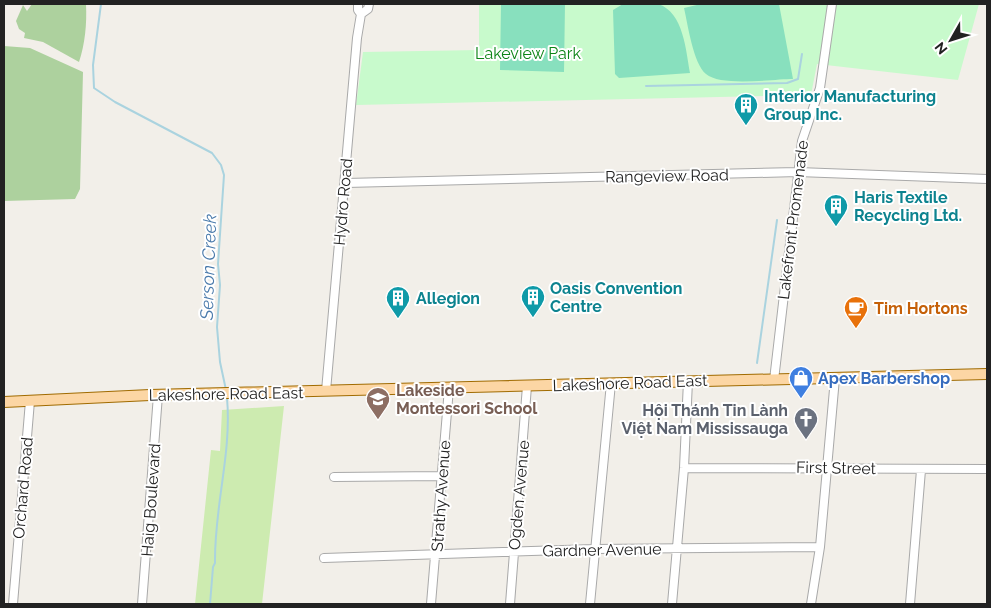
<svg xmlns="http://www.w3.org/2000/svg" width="991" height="608" font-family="Raleway,sans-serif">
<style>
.grass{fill:#cdebb0}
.forest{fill:#add19e}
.park{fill:#c8facc}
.pitch{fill:#88e0be}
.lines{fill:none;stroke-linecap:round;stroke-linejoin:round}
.stream{stroke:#aad3df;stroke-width:2}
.minor-casing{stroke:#a9a9a9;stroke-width:10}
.major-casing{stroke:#a06b00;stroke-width:12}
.minor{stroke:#fff;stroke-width:8}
.major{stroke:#fcd6a4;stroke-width:10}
.labels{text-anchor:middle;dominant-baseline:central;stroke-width:4;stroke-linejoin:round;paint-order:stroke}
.park-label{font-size:16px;fill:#0c8416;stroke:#fff}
.culture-label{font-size:16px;font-weight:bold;fill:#0d838f;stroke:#fff;text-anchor:start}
.street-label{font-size:16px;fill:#222;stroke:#fff}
.food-label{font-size:16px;font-weight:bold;fill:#c56008;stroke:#fff;text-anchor:start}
.shop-label{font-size:16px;font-weight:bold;fill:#366cbe;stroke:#fff;text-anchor:start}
.education-label{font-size:16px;font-weight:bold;fill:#785e54;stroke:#fff;text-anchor:start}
.worship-label{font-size:16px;font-weight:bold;fill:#5b616d;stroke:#fff;text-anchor:end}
.water-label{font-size:18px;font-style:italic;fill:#4a7aab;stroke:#fff}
</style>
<rect width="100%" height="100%" fill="#f2efe9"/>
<path class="grass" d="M284,406L262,604H195L211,450L220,451L222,410Z"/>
<path class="forest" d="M32,4H86C87,24 85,44 79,62L43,42L24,38L25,33L19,29L16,21L23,5L27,11Z
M4,46L30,48L83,72L80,189L75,199L4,201Z"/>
<path class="park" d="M479,4H979L958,80L817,64L811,95L356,105L363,52L479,50Z"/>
<path class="pitch" d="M501,4H565L564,72L500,70Z
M623,4C633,4 648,1 658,4C684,12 686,52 690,73L619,78L615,74L613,10Z
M701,4H779L793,79C773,79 721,87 706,74C693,63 688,25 684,8Z"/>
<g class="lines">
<path class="stream" d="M101,4L93,65L94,88L115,102L212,153L221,165L224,175L218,264L220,285L217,327L220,362L226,390
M646,86L787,83L798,79L802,54
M757,363L777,220
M210,604L213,567L215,563C214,507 232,453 227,398"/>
<g class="minor-casing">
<path id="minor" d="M358,4V10L361,14
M361,14L368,9L369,4
M346,183L798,172L987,179
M774,380L802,141L820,88L832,4
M326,391L357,38L361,14
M684,468L987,469
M334,477L442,476
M324,558L594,549L820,547
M13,604L30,401
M142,604L158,395
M431,604L449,388
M510,604L527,386
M590,604L611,383
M672,604L684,468L688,381
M811,604L820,547L835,378
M910,604L921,470"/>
</g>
<g class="major-casing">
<path id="major" d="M4,402L150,395L987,374"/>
</g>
<use href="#minor" class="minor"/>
<use href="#major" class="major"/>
</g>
<defs>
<g id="building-pin" transform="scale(1.25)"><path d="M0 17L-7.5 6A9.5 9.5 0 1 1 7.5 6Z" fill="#0f9aa8" stroke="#fff"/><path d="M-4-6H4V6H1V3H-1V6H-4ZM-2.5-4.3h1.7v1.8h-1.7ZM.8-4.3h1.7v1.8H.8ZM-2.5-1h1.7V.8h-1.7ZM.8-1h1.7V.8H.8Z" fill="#fff"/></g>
<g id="cafe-pin" transform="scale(1.25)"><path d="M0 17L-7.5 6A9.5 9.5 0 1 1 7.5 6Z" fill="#e8710a" stroke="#fff"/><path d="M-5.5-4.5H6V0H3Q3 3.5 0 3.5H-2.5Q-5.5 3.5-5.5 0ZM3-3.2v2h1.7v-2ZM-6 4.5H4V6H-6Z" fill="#fff"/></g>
<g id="shop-pin" transform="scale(1.25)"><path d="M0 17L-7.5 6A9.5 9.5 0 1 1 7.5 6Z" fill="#3f7fe0" stroke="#fff"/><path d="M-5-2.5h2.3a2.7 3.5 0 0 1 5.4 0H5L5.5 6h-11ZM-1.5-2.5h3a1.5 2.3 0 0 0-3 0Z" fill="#fff"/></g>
<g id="school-pin" transform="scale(1.25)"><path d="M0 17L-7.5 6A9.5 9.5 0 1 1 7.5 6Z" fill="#8d6e63" stroke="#fff"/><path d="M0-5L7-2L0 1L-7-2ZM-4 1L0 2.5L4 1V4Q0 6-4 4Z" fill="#fff"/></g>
<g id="church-pin" transform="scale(1.25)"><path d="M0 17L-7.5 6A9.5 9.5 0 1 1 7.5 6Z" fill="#6b7280" stroke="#fff"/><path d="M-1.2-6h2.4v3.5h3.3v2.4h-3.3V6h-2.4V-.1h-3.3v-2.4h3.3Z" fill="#fff"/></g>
</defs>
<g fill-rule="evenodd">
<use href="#building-pin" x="746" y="105"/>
<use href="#building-pin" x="836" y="206"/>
<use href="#building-pin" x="533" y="297"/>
<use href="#building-pin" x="398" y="298"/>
<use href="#cafe-pin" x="856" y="308"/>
<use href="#shop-pin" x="801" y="378"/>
<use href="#school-pin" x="378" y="399"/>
<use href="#church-pin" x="806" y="419"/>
</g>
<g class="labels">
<g class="park-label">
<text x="528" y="53">Lakeview Park</text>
</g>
<g class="culture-label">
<text x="764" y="96">Interior Manufacturing<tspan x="764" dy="18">Group Inc.</tspan></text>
<text x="854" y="197">Haris Textile<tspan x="854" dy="18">Recycling Ltd.</tspan></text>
<text x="550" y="288">Oasis Convention<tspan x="550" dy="18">Centre</tspan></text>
<text x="416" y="298">Allegion</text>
</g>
<g class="street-label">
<text transform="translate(667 176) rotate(-1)">Rangeview Road</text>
<text transform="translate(343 202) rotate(-85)">Hydro Road</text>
<text transform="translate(793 220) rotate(-83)">Lakefront Promenade</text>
<text transform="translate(630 383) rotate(-2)">Lakeshore Road East</text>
<text transform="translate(226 394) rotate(-1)">Lakeshore Road East</text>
<text transform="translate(836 468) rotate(1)">First Street</text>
<text transform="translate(23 488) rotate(-85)">Orchard Road</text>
<text transform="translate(519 495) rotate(-85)">Ogden Avenue</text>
<text transform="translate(441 496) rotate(-86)">Strathy Avenue</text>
<text transform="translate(151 500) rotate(-86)">Haig Boulevard</text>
<text transform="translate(602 550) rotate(-1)">Gardner Avenue</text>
</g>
<g class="food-label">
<text x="874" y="308">Tim Hortons</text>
</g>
<g class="shop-label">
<text x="818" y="378">Apex Barbershop</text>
</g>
<g class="education-label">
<text x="396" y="390">Lakeside<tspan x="396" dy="18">Montessori School</tspan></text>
</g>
<g class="worship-label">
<text x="788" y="410">Hội Thánh Tin Lành<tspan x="788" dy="18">Việt Nam Mississauga</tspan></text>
</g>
<g class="water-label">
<text transform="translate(208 267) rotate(-88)">Serson Creek</text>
</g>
</g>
<rect width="991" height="608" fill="none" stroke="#222222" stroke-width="10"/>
<g transform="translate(951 40) rotate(231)" stroke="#ffffff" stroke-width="4" paint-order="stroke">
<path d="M0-4L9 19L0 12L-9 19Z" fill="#222222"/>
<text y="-8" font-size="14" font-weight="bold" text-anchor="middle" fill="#222222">N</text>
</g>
</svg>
